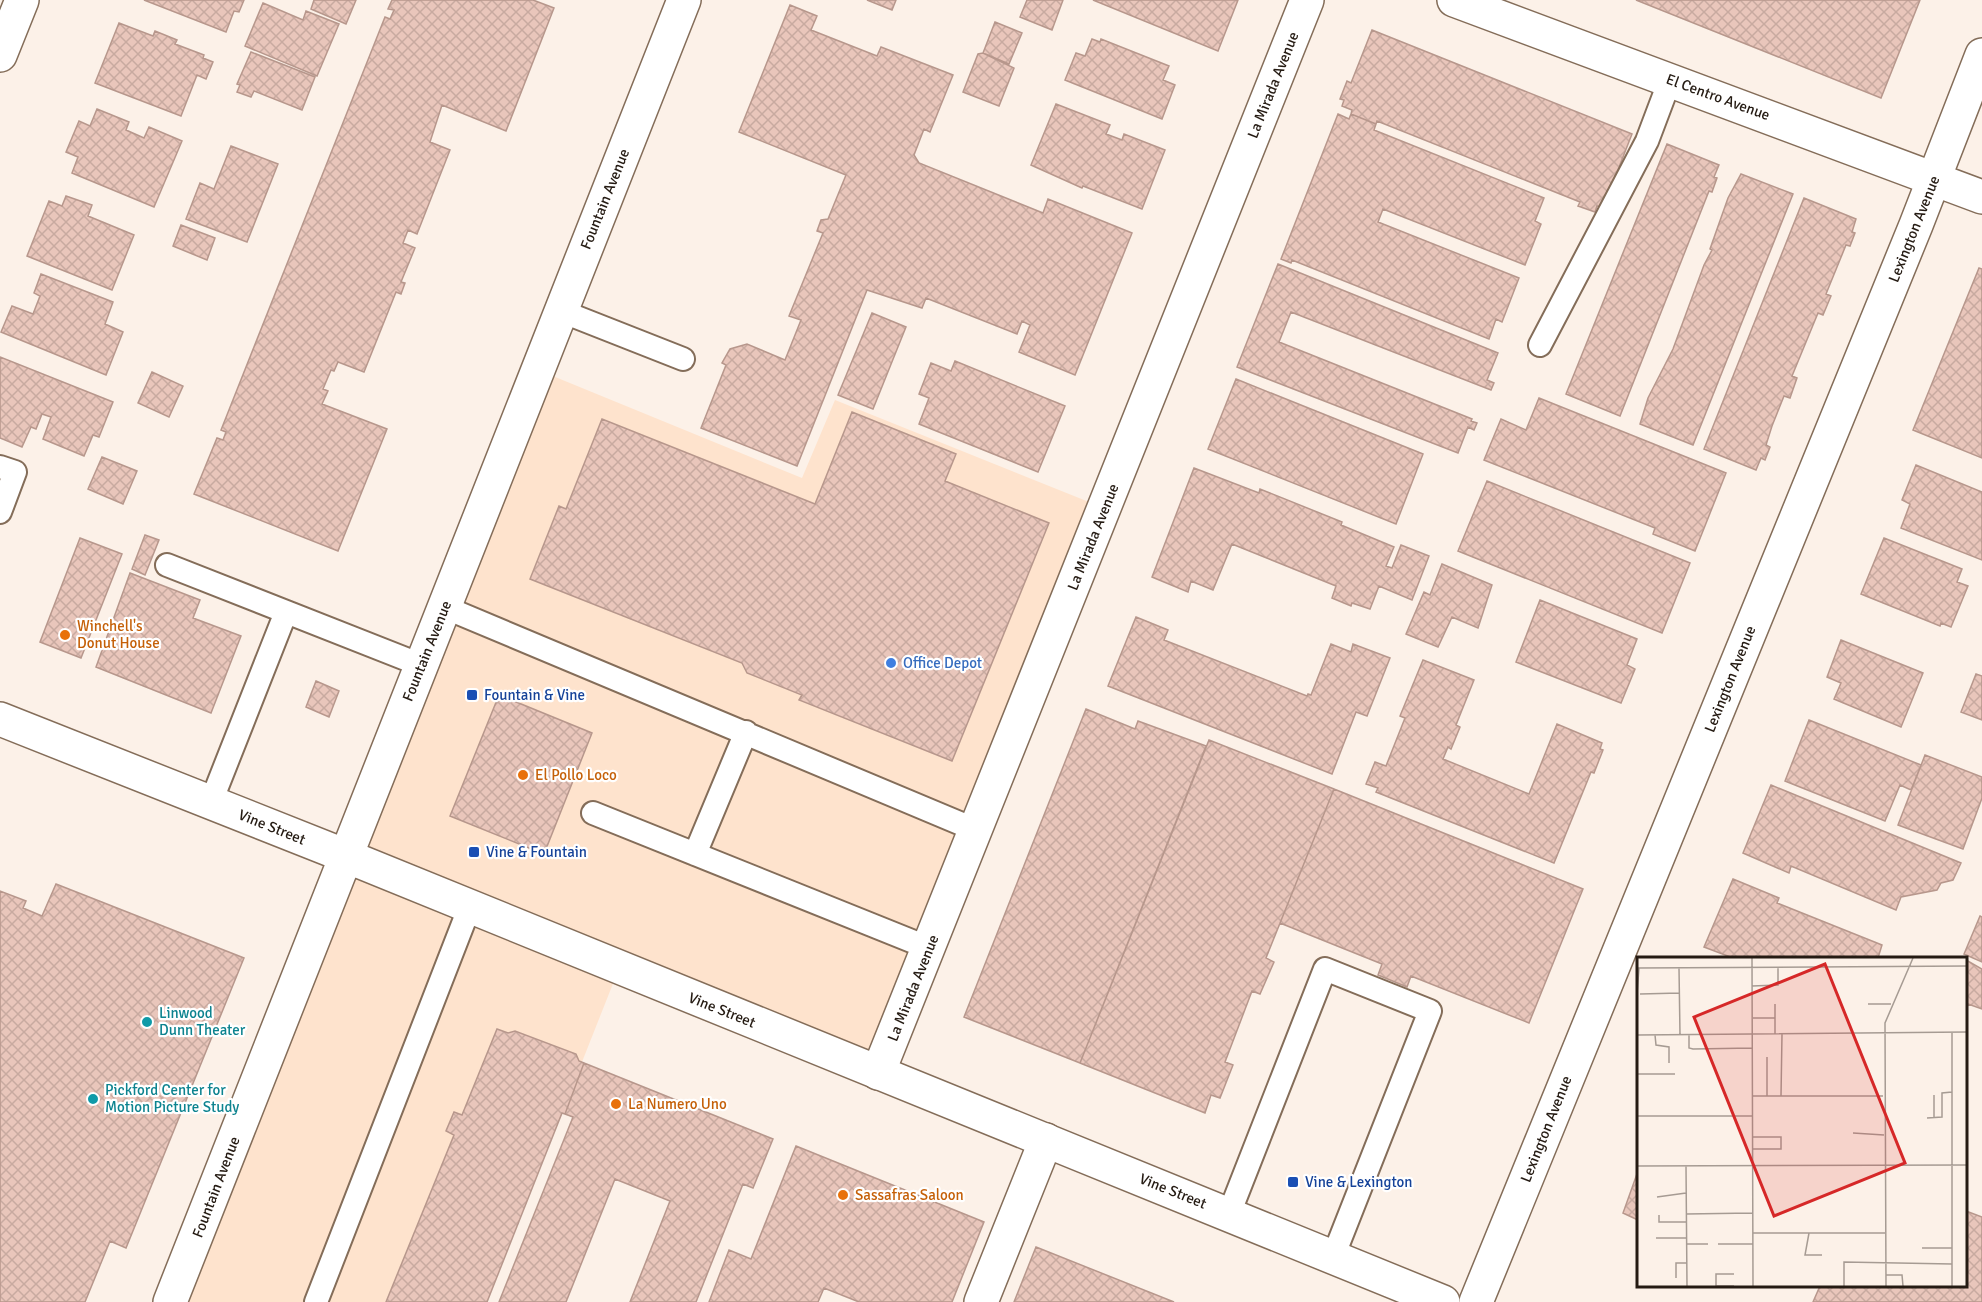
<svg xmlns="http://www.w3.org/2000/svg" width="1982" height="1302" font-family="Signika,sans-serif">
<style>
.built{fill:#fee3cd}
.building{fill:url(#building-cross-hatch);stroke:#b7978c;stroke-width:1.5}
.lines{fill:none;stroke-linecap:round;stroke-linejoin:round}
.lane-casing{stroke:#846d59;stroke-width:26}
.street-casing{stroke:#846d59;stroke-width:36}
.secondary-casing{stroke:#846d59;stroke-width:36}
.lane{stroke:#fff;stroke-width:22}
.street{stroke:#fff;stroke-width:33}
.secondary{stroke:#fff;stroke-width:33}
.food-dot{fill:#e8710a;stroke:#fff;stroke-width:2}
.shop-dot{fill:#3f7fe0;stroke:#fff;stroke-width:2}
.transit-dot{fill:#1a4fb4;stroke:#fff;stroke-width:2}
.culture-dot{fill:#0f9aa8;stroke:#fff;stroke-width:2}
.labels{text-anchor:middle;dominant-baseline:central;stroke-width:4.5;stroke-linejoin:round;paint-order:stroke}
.street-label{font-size:15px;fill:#251b13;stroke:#fff}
.food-label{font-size:15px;fill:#c56008;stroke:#fff;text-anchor:start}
.shop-label{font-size:15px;fill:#366cbe;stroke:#fff;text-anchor:start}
.transit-label{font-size:15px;fill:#164399;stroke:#fff;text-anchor:start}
.culture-label{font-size:15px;fill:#0d838f;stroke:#fff;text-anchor:start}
.inset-road{fill:none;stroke:#a69b93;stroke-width:1.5}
.view{fill:#d62828;fill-opacity:0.15;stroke:#d62828;stroke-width:3}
.inset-edge{fill:none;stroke:#251b13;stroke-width:3}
</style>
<defs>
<pattern id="building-cross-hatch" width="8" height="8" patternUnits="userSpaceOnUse" patternTransform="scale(1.5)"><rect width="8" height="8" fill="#e9c6bb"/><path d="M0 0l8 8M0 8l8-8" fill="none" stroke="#c8aaa0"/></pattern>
</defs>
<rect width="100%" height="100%" fill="#fcf1e8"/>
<path class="built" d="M543,372L802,478L835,400L1099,506L877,1068L352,853Z
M350,865L616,976L487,1302H178Z"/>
<path class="building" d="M144,0H244L239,12L234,11L226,32Z
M314,0H356L346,24L311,9Z
M392,0H533L554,8L506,131L442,105L430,142L450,150L417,234L408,230L403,243L415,248L401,282L405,283L401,294L396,292L364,372L338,362L334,371L331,370L323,389L328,391L322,404L387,429L338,551L194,494L217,438L223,440L226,432L221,430L385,17L390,19L394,10L388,9Z
M867,0H896L892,10Z
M1027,0H1063L1052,30L1020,17Z
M1093,0H1238L1218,51Z
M1636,0H1920L1881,98Z
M263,3L303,20L306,11L339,24L317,76L245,46Z
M790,5L817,16L811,30L877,56L881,47L953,75L930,132L924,129L914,155L919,163L1043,213L1048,199L1132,233L1075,375L1019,352L1030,325L1022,321L1017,334L926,298L922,308L867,290L797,466L701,428L726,365L722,363L730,349L747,344L785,360L801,320L789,316L823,233L817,231L821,220L828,219L846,175L739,132Z
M995,22L1022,33L1009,64L983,53Z
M119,23L153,36L155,31L177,40L175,44L204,55L203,58L213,62L206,79L197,75L181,116L95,83Z
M1372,30L1632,134L1603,208L1597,206L1595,212L1578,206L1580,202L1377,121L1376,124L1351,114L1352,110L1342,106L1344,100L1340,99L1347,81L1351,83Z
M1092,39L1100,42L1101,39L1169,66L1163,80L1175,85L1162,119L1065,80L1076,53L1085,56Z
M251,52L315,77L302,110L254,91L251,97L237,92L240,85L237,84Z
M983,53L1014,68L999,106L963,92L978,54Z
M1056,104L1110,125L1106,134L1122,140L1124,134L1165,150L1142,209L1083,186L1082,188L1031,165Z
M97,109L129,122L126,130L144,138L149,127L182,141L154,207L72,173L78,157L66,152L79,121L90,126Z
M1338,114L1349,119L1351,114L1376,124L1374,130L1544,198L1535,221L1541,224L1525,265L1383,209L1378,222L1519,278L1502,322L1496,319L1489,339L1292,260L1291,263L1281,259Z
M1667,144L1719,165L1714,177L1717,178L1712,192L1709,191L1620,416L1566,394Z
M231,146L278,164L247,242L186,219L200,183L214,189Z
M1741,174L1793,194L1693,445L1640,424L1648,398L1673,349L1704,265L1712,250L1710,249L1728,198Z
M66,196L92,205L88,216L134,235L112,290L27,256L49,201L62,206Z
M1804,198L1856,219L1852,232L1855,233L1850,246L1846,245L1826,294L1831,296L1823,315L1818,313L1792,376L1797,378L1790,398L1784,396L1772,426L1766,445L1770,447L1765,460L1761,458L1756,470L1704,449Z
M181,225L215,238L207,260L173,246Z
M1278,264L1498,353L1487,380L1494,383L1491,390L1291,312L1279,342L1472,419L1471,421L1477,423L1474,430L1468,427L1458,453L1237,367Z
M1979,268L1982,269V458L1913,430Z
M41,274L113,302L105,324L123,332L106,375L1,332L12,306L33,314L40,296L34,293Z
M872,313L906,327L873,409L838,395Z
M0,357L113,402L99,437L93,435L84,456L43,439L51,417L42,414L36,429L31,427L22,447L0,438Z
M955,361L1065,406L1038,472L919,424L929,398L919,394L931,363L951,371Z
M152,372L183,386L169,417L138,403Z
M1236,379L1423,454L1396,524L1208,449Z
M1539,398L1726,473L1695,551L1653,534L1655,528L1484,460L1501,419L1526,430Z
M852,412L956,454L945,481L1049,523L952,761L799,700L802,695L747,673L742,663L530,579L559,506L566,509L602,419L815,504Z
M102,457L137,471L123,504L88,489Z
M1916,465L1982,492V560L1901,528L1910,504L1902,500Z
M1194,468L1259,493L1260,489L1342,522L1341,525L1394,547L1386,566L1392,568L1401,545L1429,556L1412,600L1379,586L1370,609L1352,603L1351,606L1332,598L1336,586L1232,544L1213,590L1191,581L1188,592L1152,577Z
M1487,481L1690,563L1662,633L1458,551Z
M145,535L159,540L145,575L132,569Z
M80,538L122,554L81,658L40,642Z
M1884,538L1962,569L1957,582L1968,586L1951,627L1941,623L1940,626L1861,594Z
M1442,564L1492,585L1478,628L1452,617L1438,647L1406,634L1424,592L1430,595Z
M130,573L200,600L193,618L241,636L211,713L96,667Z
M1540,600L1637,639L1627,665L1635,669L1621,703L1516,662Z
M1136,617L1168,630L1164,640L1307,696L1308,694L1311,695L1331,644L1351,652L1353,644L1390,658L1367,716L1356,712L1332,774L1108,686Z
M1841,640L1923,673L1901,727L1834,699L1841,683L1827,677Z
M1423,660L1474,680L1456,725L1460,727L1451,749L1448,747L1443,759L1529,794L1557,724L1602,743L1600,749L1603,750L1594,773L1591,772L1554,863L1376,792L1378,788L1366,784L1375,762L1386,766L1405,718L1400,716Z
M1976,674L1982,676V720L1961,712Z
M316,681L339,691L329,717L306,707Z
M499,695L592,733L544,854L450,816Z
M1086,709L1135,729L1138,721L1206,746L1080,1063L964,1017Z
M1809,720L1921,765L1911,790L1900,785L1885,821L1785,781Z
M1209,740L1334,789L1266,958L1274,962L1260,994L1252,991L1225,1062L1233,1065L1220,1098L1211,1095L1205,1113L1080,1063Z
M1925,755L1982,777V798L1963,849L1898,825Z
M1771,785L1961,863L1953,880L1941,883L1937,890L1901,897L1896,910L1791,866L1789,873L1743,853Z
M1334,789L1583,889L1529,1023L1411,976L1407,987L1378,975L1382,964L1280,923Z
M1733,879L1779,898L1777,903L1882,945L1878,958H1733L1704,947Z
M56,884L244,958L126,1248L110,1241L85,1302H0V891L26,901L23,908L42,916Z
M1980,916L1982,917V962L1964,954Z
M1966,960L1982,969V1009L1968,1004L1966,1011Z
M497,1029L508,1033L515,1031L576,1054L579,1061L584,1063L565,1114L562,1113L487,1302H386L454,1135L446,1131L454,1112L462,1115Z
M584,1063L773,1139L753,1188L743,1184L696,1302H630L670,1201L615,1179L566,1302H499L573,1117L565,1114Z
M796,1146L984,1222L952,1302H859L824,1288L818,1302H709L729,1250L751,1259Z
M1638,1171V1220L1623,1213Z
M1966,1211L1982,1217V1302H1813L1820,1286H1966Z
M1036,1247L1174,1302H1014Z"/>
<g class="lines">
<g class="lane-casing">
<path id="lane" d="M561,311L683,359
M1540,345L1647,141L1670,80
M0,467L15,472L0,512
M167,565L421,665
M444,607L976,830
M211,802L286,612
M593,813L929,948
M695,854L746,732
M1229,1214L1325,969L1430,1011L1333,1257
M316,1302L470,906"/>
</g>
<g class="street-casing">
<path id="street" d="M1454,0L1982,197
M0,55L22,0
M878,1073L1307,0
M981,1302L1046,1140
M1476,1302L1916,225L1982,55"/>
</g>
<g class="secondary-casing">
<path id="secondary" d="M0,719L346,856L1443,1302
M170,1302L684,0"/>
</g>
<use href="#lane" class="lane"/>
<use href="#street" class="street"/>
<use href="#secondary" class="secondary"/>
</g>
<g class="food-dot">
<circle cx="65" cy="635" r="6"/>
<circle cx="523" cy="775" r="6"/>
<circle cx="616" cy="1104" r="6"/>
<circle cx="843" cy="1195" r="6"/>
</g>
<circle class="shop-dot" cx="891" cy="663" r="6"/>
<g class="transit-dot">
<rect x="466" y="689" width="12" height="12" rx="3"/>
<rect x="468" y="846" width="12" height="12" rx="3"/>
<rect x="1287" y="1176" width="12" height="12" rx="3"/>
</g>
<g class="culture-dot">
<circle cx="147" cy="1022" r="6"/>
<circle cx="93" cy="1099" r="6"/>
</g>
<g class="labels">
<g class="street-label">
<text transform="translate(1273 85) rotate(-68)">La Mirada Avenue</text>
<text transform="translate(1718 97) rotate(20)">El Centro Avenue</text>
<text transform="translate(605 199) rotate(-68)">Fountain Avenue</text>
<text transform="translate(1914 229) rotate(-68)">Lexington Avenue</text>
<text transform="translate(1093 537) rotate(-68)">La Mirada Avenue</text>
<text transform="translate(427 651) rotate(-68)">Fountain Avenue</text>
<text transform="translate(1730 679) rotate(-68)">Lexington Avenue</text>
<text transform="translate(272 827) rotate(22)">Vine Street</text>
<text transform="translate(913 988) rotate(-68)">La Mirada Avenue</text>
<text transform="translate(722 1010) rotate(22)">Vine Street</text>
<text transform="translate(1546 1129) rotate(-68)">Lexington Avenue</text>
<text transform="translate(216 1187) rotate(-69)">Fountain Avenue</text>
<text transform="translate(1173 1191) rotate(22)">Vine Street</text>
</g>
<g class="food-label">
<text x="77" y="626">Winchell's<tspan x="77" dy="17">Donut House</tspan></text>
<text x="535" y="775">El Pollo Loco</text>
<text x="628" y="1104">La Numero Uno</text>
<text x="855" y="1195">Sassafras Saloon</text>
</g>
<g class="shop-label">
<text x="903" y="663">Office Depot</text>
</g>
<g class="transit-label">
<text x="484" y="695">Fountain &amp; Vine</text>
<text x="486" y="852">Vine &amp; Fountain</text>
<text x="1305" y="1182">Vine &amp; Lexington</text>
</g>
<g class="culture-label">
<text x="159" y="1013">Linwood<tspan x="159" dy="17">Dunn Theater</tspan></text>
<text x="105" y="1090">Pickford Center for<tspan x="105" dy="17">Motion Picture Study</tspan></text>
</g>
</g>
<g transform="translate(1637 957)">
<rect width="330" height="330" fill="#fcf1e8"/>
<path class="inset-road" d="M115,1L116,329M0,11L330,9M42,11L43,78M115,29L141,28V10M0,37L2,11M3,37L43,36M138,47V77M231,47H254M116,61H138M315,75V329M52,77V91L56,92L116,91M0,78L330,75M18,78L19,88L32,90V106M130,100V139M0,117H38M297,138V161M115,139H246M144,139L145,77M0,159H116M290,161L305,160V136L315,135M216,176L247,178M115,192H144V180H116M0,209L330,208M49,209L50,329M20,240L49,236M49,257L116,256M22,258V265H49M116,276H248M172,276L168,298H185M19,281H49M50,287H71M81,287H116M285,291H315M249,318H265L266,329M39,321V306H50M79,329V317H97M79,329H97M207,329V305L315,307M249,329L248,66L276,1"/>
<path class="view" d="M188,7L268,206L137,259L57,60Z"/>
<rect width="330" height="330" class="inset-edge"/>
</g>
</svg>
